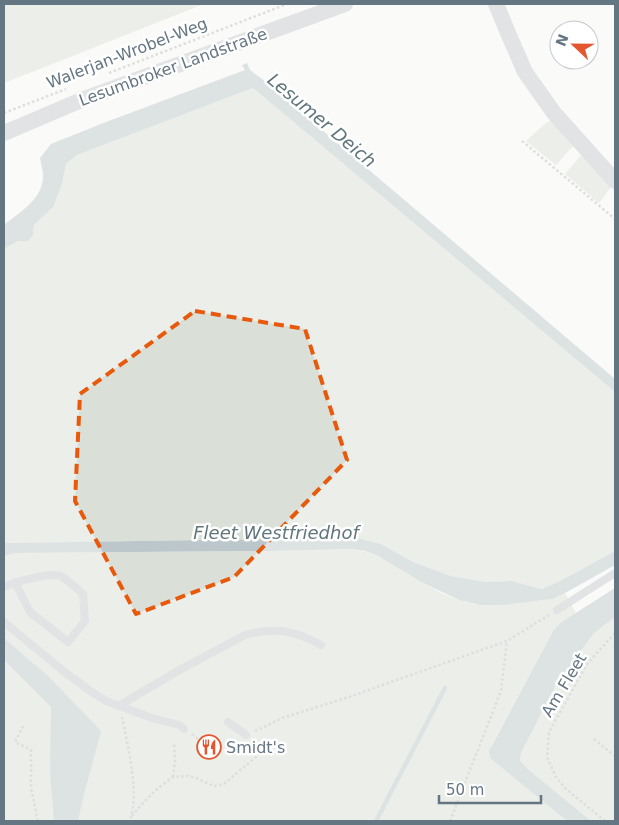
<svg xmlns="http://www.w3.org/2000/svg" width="619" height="825" font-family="'DejaVu Sans',sans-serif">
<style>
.green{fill:#dadfd7}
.water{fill:#bbc7cb}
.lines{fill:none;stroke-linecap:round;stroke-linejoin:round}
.stream{stroke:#bbc7cb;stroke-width:4.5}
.path{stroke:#bbbfc2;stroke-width:2.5;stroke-dasharray:2.5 2.5;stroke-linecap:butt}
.lane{stroke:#c3c8cc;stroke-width:8}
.street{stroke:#c3c8cc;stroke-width:16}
.marked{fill:none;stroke:#e8590c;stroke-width:4;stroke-dasharray:10 6;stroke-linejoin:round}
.labels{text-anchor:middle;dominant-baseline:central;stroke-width:5;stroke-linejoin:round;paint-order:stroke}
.street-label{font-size:16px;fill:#657683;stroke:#fff}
.poi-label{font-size:16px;fill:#657683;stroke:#fff;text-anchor:start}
.water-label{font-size:18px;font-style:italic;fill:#60757c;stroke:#fff}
</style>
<rect width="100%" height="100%" fill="#fafaf8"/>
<path class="green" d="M4,4H204L4,83Z
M253,88L615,392V551L560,581L542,589L512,581L486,582L451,576L413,562L381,544L353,537L270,539L4,543V249L18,241H28L33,235L34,225L55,205L62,184L66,164L77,155Z
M552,120L575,144L556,165L526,141L546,123Z
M583,153L611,187L599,203L565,174Z
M352,549C380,553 397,568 421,582C438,592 462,604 482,605C496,606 510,604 524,602C540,601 551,600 565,593L576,613L560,623L553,631L492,745L491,758L567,821H4V556L15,553L271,551Z
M615,617V821H591L529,770L520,761L521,753L556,685L594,633Z"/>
<path class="water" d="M247,63L250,70L262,79L615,379V392L253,88L77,155L66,164L62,184L54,206L34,225L33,235L28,241H18L4,249V225C20,212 45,198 43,173C42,168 41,163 40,158L51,144L106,122L245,70L242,65Z
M353,537L381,544L413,562L451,576L486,582L512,581L542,589L560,581L615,551V565L565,593L552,599L505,605H480L459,600L423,583L378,556L365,551L352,549L271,551L15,553L4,556V543L270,539Z
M615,588V617L594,633L556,685L521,753L520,761L529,770L591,821H567L490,758L489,751L553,631L560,623Z
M4,638L49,677L101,731L84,794L78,821H54L50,774L51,707L4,660Z"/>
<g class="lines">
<path class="stream" d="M376,821L445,688"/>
<path class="path" d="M109,73L287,4
M4,113L66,89
M522,141L615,219
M122,717C127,743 141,798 129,821
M23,726L15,742L31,750V788L38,821
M255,731L285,717L349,697L507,641L549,615
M192,734L202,742
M594,739L615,756
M173,777L175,761L174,742
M132,816L142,804L157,789L173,777L188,776L196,778L209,784L215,786L220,785L225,783L238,772L257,756L250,743
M450,821L501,691L507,641
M605,821L566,789L556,777L547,757L549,732L587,664L615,633"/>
<path class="lane" d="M4,587C14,582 51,572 61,576C68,580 77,589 83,594L85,621L68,642L30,612L15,582
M557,610L615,573
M4,622L62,670L93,693L106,701L152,718L179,725L184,729
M120,705L176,672L245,635C275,627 294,630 321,645
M228,722L246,735"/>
<path class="street" d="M496,4L508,33L525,72L554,113L615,181
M4,133L84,99L345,4"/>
</g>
<path d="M0 0H619V825H0ZM195,311L305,329L347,460L234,577L136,614L75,501L80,394Z" fill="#fafaf8" fill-opacity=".55" fill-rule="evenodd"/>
<path class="marked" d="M195,311L305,329L347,460L234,577L136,614L75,501L80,394Z"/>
<defs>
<g id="restaurant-ring" transform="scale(1.25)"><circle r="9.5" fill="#fff" stroke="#e4572e" stroke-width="1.5"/><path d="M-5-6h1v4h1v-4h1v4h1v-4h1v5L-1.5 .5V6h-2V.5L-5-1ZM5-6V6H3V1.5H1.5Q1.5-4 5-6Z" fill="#e4572e"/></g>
</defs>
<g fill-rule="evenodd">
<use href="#restaurant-ring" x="209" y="747"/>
</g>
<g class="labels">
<g class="street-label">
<text transform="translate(127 53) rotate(-21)">Walerjan-Wrobel-Weg</text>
<text transform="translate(173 67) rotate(-20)">Lesumbroker Landstraße</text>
<text transform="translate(564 685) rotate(-59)">Am Fleet</text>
</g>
<g class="poi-label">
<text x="226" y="747">Smidt's</text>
</g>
<g class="water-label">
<text transform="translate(322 120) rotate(40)">Lesumer Deich</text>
<text x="276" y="532">Fleet Westfriedhof</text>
</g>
</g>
<rect width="619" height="825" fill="none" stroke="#657683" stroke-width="10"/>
<g transform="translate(574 45) rotate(292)"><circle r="24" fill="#ffffff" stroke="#c1c8cd"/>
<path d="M0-4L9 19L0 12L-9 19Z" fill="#e4572e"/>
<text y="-8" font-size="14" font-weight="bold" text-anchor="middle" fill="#657683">N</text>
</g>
<path d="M439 795v8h102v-8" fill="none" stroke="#657683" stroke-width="2.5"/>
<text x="446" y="795" font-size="15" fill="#657683" stroke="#ffffff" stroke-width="4" paint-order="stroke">50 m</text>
</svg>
